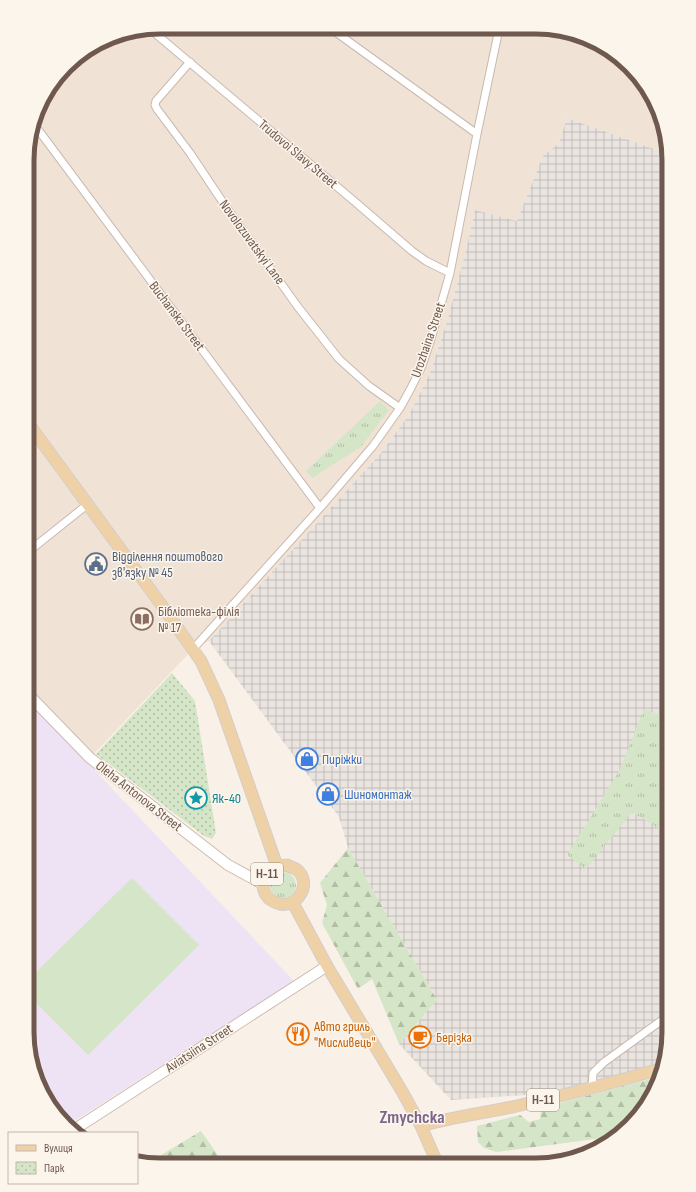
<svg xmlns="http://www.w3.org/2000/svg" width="696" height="1192" font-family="'Sofia Sans Condensed',sans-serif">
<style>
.residential{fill:#f0e3d6}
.industrial{fill:url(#industrial-grid)}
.education{fill:#eee3f5}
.grass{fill:url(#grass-tufts)}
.forest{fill:url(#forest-firs)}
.park{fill:url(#park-dots)}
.garden{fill:#d5e5c7}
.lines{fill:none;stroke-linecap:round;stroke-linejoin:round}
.street-casing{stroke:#c9b9ae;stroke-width:9}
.secondary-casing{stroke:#cebbaf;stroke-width:12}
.primary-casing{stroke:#d4cdca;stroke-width:13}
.street{stroke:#fff;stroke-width:7}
.secondary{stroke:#fff;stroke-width:10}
.primary{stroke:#efd1a8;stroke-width:11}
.labels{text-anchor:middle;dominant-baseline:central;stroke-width:3;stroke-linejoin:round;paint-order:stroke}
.shield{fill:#fcf5ec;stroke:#99887e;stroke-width:1}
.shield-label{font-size:13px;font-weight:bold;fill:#6f594f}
.street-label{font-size:14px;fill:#6f594f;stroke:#fcf5ec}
.service-label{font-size:14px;fill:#4e5e75;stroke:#fcf5ec;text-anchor:start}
.education-label{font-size:14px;fill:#785e54;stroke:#fcf5ec;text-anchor:start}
.shop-label{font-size:14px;fill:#366cbe;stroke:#fcf5ec;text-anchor:start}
.culture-label{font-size:14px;fill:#0d838f;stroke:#fcf5ec;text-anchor:start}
.food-label{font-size:14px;fill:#c56008;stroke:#fcf5ec;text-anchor:start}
.district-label{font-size:18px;font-weight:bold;fill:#7d668c;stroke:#fcf5ec}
.rim{fill:none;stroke:#6f594f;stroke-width:5}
</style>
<defs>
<pattern id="industrial-grid" width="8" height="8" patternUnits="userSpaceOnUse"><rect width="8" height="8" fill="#eae4e0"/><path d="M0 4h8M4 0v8" fill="none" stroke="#c2bcb8"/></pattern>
<pattern id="grass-tufts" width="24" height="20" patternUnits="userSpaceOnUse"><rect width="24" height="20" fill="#d5e5c7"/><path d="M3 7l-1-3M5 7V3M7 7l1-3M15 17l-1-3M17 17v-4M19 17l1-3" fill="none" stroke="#b1bda4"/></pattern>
<pattern id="forest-firs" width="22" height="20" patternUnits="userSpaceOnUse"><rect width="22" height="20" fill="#d5e5c7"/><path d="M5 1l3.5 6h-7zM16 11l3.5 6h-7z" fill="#b1bda4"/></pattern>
<pattern id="park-dots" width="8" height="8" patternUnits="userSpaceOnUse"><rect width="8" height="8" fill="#d5e5c7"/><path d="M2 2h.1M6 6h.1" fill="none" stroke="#b1bda4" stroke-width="1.8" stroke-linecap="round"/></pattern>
</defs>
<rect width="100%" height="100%" fill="#f9f1e7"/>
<path class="residential" d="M160,27L562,30L624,60L662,117L668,154L567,118L559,143L543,156L517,222L475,210L466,250L448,318L430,373L409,415L381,453L209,641L193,649L90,758L27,693L28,143L41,101L72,60L109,37Z"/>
<path class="industrial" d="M567,118L668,154L669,160V1041L665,1061L556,1093L451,1100L399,1044L437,1000L348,848L339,817L209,641L381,453L409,415L430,373L448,318L466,250L475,210L517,221L543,156L559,143Z"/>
<path class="education" d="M27,701L87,762L294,981L68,1125L34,1075L27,1032Z"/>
<path class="grass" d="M380,401L389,410L361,447L312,478L306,471Z
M644,709L669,718V835L632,812L586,869L567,855L619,771Z
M270 885a13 13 0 1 1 26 0a13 13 0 1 1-26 0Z"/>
<path class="forest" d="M348,848L437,1000L399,1044L372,979L358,989L322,923L327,905L320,883Z
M662,1076L642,1113L618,1136L496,1152L484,1148L478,1142L477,1126L520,1115L529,1122L540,1119L541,1108Z
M201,1131L224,1164H146Z"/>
<path class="park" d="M172,673L195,701L216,833L212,839L204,836L96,754Z"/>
<path class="garden" d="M132,878L199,945L88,1055L27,994V981Z"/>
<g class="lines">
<g class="street-casing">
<path id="street" d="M150,29L354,201L412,251L426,261L450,273
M71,61L82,54
M190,62L156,101L155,105L157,109L190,153L222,201L298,307L339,359L369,386L400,408
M34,124L320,508
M477,134L499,29
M28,552L88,504
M193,649L320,508L373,446L400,408L411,388L422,366L431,339L450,273L477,134L330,28
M592,1089L593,1073L603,1063L669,1015"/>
</g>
<g class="secondary-casing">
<path id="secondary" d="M27,693L90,758L228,865L263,884
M72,1131L327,966"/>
</g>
<g class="primary-casing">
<path id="primary" d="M28,423L160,603L201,661L219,700L277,866
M287,865C290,867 293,868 296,869C314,882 297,911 277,903C271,901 266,897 264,891C261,881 267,869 278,866C280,865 284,866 287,865Z
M293,903L327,966L403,1093L421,1126L438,1165
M421,1126C454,1116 487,1113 521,1105C569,1094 616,1082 663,1068"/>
</g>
<use href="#street" class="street"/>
<use href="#secondary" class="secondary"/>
<use href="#primary" class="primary"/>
</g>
<defs>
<g id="civic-ring" transform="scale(1.15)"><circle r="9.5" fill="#fcf5ec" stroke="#5c6f8a" stroke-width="1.5"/><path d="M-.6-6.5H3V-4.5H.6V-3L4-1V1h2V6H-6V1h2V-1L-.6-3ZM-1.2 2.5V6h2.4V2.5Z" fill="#5c6f8a"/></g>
<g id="library-ring" transform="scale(1.15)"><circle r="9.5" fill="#fcf5ec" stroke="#8d6e63" stroke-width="1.5"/><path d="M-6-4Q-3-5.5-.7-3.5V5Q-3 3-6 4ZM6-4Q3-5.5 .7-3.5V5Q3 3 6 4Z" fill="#8d6e63"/></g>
<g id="shop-ring" transform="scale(1.15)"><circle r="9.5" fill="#fcf5ec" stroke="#3f7fe0" stroke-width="1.5"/><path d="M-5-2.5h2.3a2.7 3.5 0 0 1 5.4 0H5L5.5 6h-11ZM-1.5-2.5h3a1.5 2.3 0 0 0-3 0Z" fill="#3f7fe0"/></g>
<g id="sight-ring" transform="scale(1.15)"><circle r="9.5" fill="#fcf5ec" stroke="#0f9aa8" stroke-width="1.5"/><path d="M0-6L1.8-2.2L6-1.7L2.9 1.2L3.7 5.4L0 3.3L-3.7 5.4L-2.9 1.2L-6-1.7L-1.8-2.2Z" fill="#0f9aa8"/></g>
<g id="restaurant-ring" transform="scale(1.15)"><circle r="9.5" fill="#fcf5ec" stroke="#e8710a" stroke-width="1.5"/><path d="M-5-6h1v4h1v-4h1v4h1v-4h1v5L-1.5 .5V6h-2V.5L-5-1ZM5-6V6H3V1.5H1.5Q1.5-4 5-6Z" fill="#e8710a"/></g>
<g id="cafe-ring" transform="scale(1.15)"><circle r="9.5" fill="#fcf5ec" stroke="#e8710a" stroke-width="1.5"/><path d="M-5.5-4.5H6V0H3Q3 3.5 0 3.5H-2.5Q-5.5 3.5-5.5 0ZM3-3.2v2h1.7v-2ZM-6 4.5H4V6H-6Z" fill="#e8710a"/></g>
</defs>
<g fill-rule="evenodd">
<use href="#civic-ring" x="96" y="564"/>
<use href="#library-ring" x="142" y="619"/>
<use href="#shop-ring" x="307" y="759"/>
<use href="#shop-ring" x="328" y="794"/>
<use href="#sight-ring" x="196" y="798"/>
<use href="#restaurant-ring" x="298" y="1034"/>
<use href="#cafe-ring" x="420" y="1037"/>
</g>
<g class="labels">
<g class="shield">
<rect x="251" y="863" width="32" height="22" rx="3"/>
<rect x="527" y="1089" width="32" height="22" rx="3"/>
</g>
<g class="shield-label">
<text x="267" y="874">Н-11</text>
<text x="543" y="1100">Н-11</text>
</g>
<g class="street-label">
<text transform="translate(298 154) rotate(40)">Trudovoi Slavy Street</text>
<text transform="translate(252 242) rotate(54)">Novolozuvatskyi Lane</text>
<text transform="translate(177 316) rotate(53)">Buchanska Street</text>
<text transform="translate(428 340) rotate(-71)">Urozhaina Street</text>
<text transform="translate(139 796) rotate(38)">Oleha Antonova Street</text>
<text transform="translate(199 1048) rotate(-33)">Aviatsiina Street</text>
</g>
<g class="service-label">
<text x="112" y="556">Відділення поштового<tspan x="112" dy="16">зв'язку № 45</tspan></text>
</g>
<g class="education-label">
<text x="158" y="611">Бібліотека-філія<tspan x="158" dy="16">№ 17</tspan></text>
</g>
<g class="shop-label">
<text x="322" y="759">Пиріжки</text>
<text x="344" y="794">Шиномонтаж</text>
</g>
<g class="culture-label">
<text x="212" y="798">Як-40</text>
</g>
<g class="food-label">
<text x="314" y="1026">Авто гриль<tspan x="314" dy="16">"Мисливець"</tspan></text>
<text x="436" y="1037">Берізка</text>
</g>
<g class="district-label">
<text x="412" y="1117">Zmychcka</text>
</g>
</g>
<path d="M0 0H696V1192H0ZM160 34H536A126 126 0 0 1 662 160V1032A126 126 0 0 1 536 1158H160A126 126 0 0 1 34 1032V160A126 126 0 0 1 160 34Z" fill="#fcf5ec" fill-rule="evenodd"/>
<path class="rim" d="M160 34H536A126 126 0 0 1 662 160V1032A126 126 0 0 1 536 1158H160A126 126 0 0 1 34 1032V160A126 126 0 0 1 160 34Z"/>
<rect x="8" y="1132" width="130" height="52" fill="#fcf5ec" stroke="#c4b7ad"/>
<rect x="16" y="1145" width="20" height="6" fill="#efd1a8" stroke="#c4b7ad"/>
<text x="44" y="1152" font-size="12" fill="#6f594f">Вулиця</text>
<rect x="16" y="1162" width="20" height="12" fill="url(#park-dots)" stroke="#c4b7ad"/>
<text x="44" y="1172" font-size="12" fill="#6f594f">Парк</text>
</svg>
